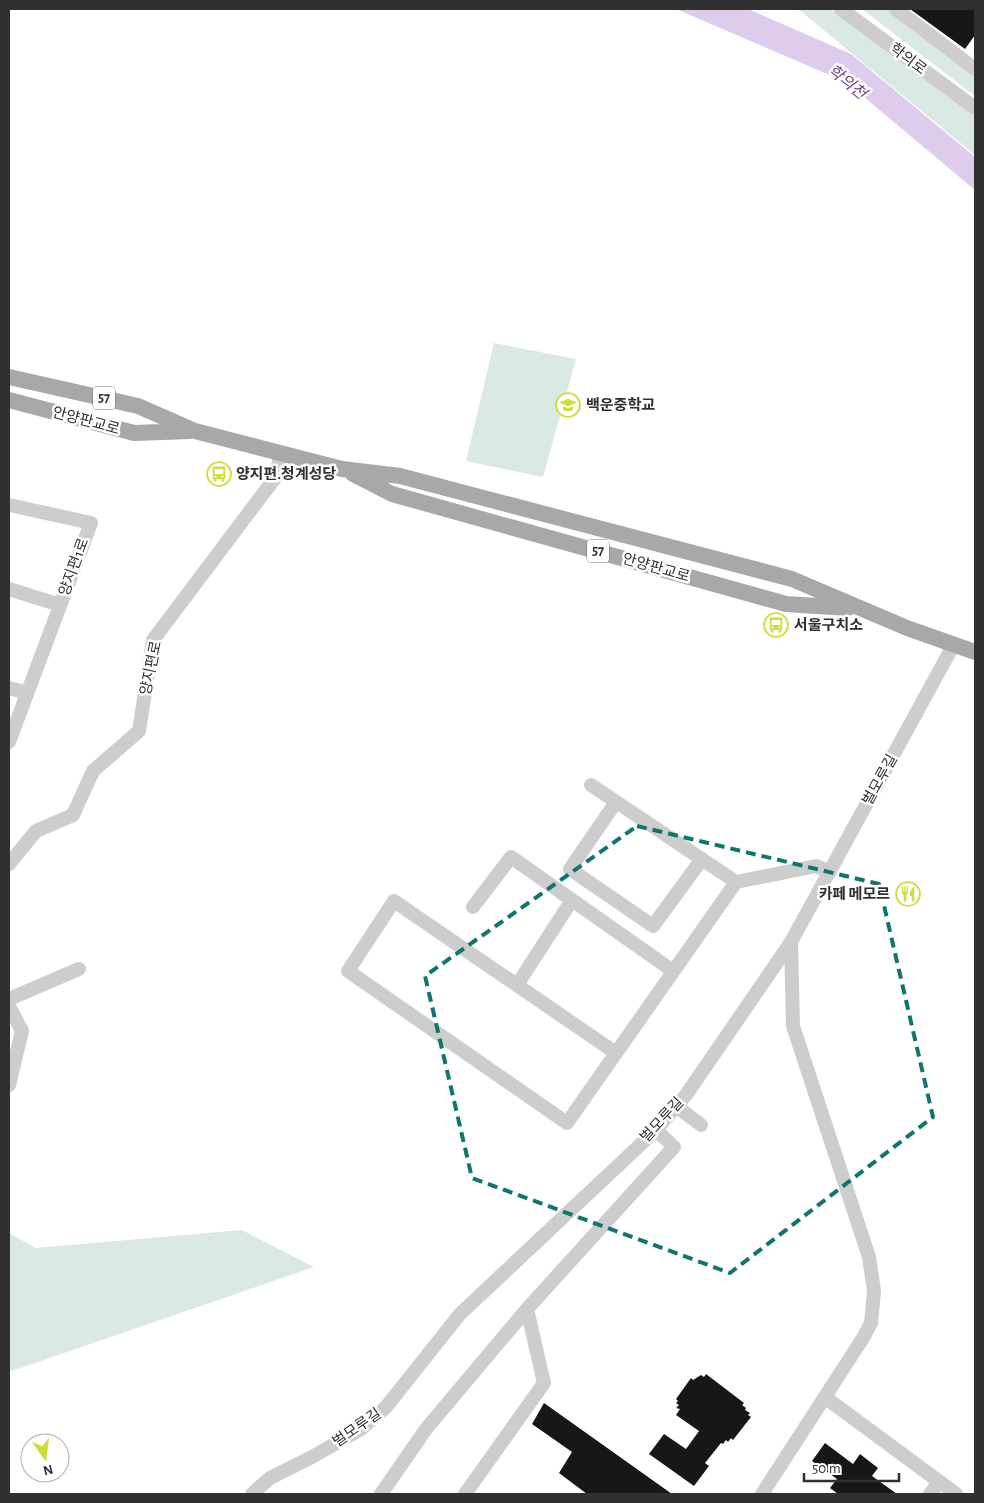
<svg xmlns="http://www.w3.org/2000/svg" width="984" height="1503" font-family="'Alegreya Sans','Noto Sans KR',sans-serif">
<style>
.green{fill:#dbe9e4}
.water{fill:#ddcceb}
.building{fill:#171717}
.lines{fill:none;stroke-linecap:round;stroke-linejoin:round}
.minor{stroke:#cdcdcd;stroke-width:14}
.major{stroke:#a8a8a8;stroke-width:16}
.marked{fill:none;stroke:#0f766e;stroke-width:4;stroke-dasharray:10 6;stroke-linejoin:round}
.labels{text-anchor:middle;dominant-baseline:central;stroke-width:5;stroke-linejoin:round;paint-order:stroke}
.shield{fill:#fff;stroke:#6e6e6e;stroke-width:1}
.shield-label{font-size:14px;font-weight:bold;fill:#303030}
.street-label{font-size:15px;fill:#303030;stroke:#fff}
.poi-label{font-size:15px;font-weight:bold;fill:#303030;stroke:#fff;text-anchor:start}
.water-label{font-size:16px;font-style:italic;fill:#6c418e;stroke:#fff}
</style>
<rect width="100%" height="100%" fill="#fff"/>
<path class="green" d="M798,9H831L975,116V155Z
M862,9H888L975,76V96Z
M494,343L576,359L543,477L466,461Z
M242,1230L314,1267L9,1372V1233L36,1248Z"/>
<path class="water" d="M676,9H748L851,54L975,157V190L846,82Z"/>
<path class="building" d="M910,9H975V35L965,49Z
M706,1374L744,1403L742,1405L746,1408L745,1410L750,1413L748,1415L751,1417L733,1440L731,1438L728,1442L726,1440L723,1444L721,1443L705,1463L709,1466L694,1486L649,1454L664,1434L686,1449L699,1431L676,1415L680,1409L676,1408L679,1405L676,1403L678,1401L676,1399L691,1378L693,1380L701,1375L704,1377Z
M544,1403L672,1494H587L559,1473L572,1452L532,1424Z
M825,1443L853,1464L860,1454L878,1468L872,1476L897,1494H838L830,1488L837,1479L812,1461Z"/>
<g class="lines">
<path class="minor" d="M841,9L975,108
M896,9L975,69
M9,505L91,523L9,742
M9,589L60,605
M9,688L27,693
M591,785L736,882L816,866L830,872
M616,802L570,869L653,926L702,859
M9,864L36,831L73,815L93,771L139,731L153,640L275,478L281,453
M473,907L511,857L673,971
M517,985L572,900
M9,999L79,969
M9,1006L22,1031L9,1085
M616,1053L394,901L348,971L567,1123L736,882
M676,1106L701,1125
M826,1398L956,1494
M252,1494L270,1478L312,1457L361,1429L386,1407L460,1314L656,1130L686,1095L791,942L954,644
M381,1494L426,1429L527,1309L674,1147L656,1130
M465,1494L544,1383L527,1309
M762,1494L863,1338L871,1323L874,1291L869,1257L793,1026L791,942
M930,1494L939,1482"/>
<path class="major" d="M9,377L138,406L195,431L342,469L400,476L792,579L907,628L975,652
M9,400L134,433L190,431
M353,474L392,494L786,604L848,608"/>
</g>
<path class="marked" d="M637,826L879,884L933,1117L730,1273L472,1178L425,976Z"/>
<defs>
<g id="school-ring" transform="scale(1.25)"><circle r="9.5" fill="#fff" stroke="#cedd3b" stroke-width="1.5"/><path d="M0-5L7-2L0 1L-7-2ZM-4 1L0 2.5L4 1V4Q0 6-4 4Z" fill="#cedd3b"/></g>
<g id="bus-ring" transform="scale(1.25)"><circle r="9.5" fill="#fff" stroke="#cedd3b" stroke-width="1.5"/><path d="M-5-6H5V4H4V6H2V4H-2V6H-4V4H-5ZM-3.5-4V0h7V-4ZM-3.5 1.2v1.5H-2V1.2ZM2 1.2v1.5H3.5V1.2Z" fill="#cedd3b"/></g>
<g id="restaurant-ring" transform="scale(1.25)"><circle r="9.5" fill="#fff" stroke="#cedd3b" stroke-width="1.5"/><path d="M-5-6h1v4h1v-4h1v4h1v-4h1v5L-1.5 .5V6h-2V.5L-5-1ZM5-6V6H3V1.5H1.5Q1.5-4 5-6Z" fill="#cedd3b"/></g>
</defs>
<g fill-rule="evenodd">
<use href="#school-ring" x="568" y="405"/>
<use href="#bus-ring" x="219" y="474"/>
<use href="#bus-ring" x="776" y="625"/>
<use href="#restaurant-ring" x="908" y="894"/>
</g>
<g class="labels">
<g class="shield">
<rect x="93" y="386.5" width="22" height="23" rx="4"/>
<rect x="587" y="539.5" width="22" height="23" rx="4"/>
</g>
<g class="shield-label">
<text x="104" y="398">57</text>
<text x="598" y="551">57</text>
</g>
<g class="street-label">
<text transform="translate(908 59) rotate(37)">학의로</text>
<text transform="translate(86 421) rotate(15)">안양판교로</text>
<text transform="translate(74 567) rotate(-70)">양지편1로</text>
<text transform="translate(656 568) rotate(16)">안양판교로</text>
<text transform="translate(151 668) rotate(-78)">양지편로</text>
<text transform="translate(880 780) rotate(-61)">벌모루길</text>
<text transform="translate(662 1120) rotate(-47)">벌모루길</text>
<text transform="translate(357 1428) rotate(-35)">벌모루길</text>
</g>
<g class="poi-label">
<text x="586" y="405">백운중학교</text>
<text x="236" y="474">양지편.청계성당</text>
<text x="794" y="625">서울구치소</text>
<text x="890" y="894" text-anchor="end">카페 메모르</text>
</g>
<g class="water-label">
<text transform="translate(847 82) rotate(39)">학의천</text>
</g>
</g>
<rect width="984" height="1503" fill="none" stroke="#303030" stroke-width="20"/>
<g transform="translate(45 1458) rotate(166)"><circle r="24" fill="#ffffff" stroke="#acacac"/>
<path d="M0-4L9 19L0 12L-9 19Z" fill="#cedd3b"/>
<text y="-8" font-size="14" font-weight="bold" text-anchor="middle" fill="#303030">N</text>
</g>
<path d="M804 1473v8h95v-8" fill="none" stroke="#303030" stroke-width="2.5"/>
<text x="812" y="1473" font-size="15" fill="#303030" stroke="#ffffff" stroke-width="4" paint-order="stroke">50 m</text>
</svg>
